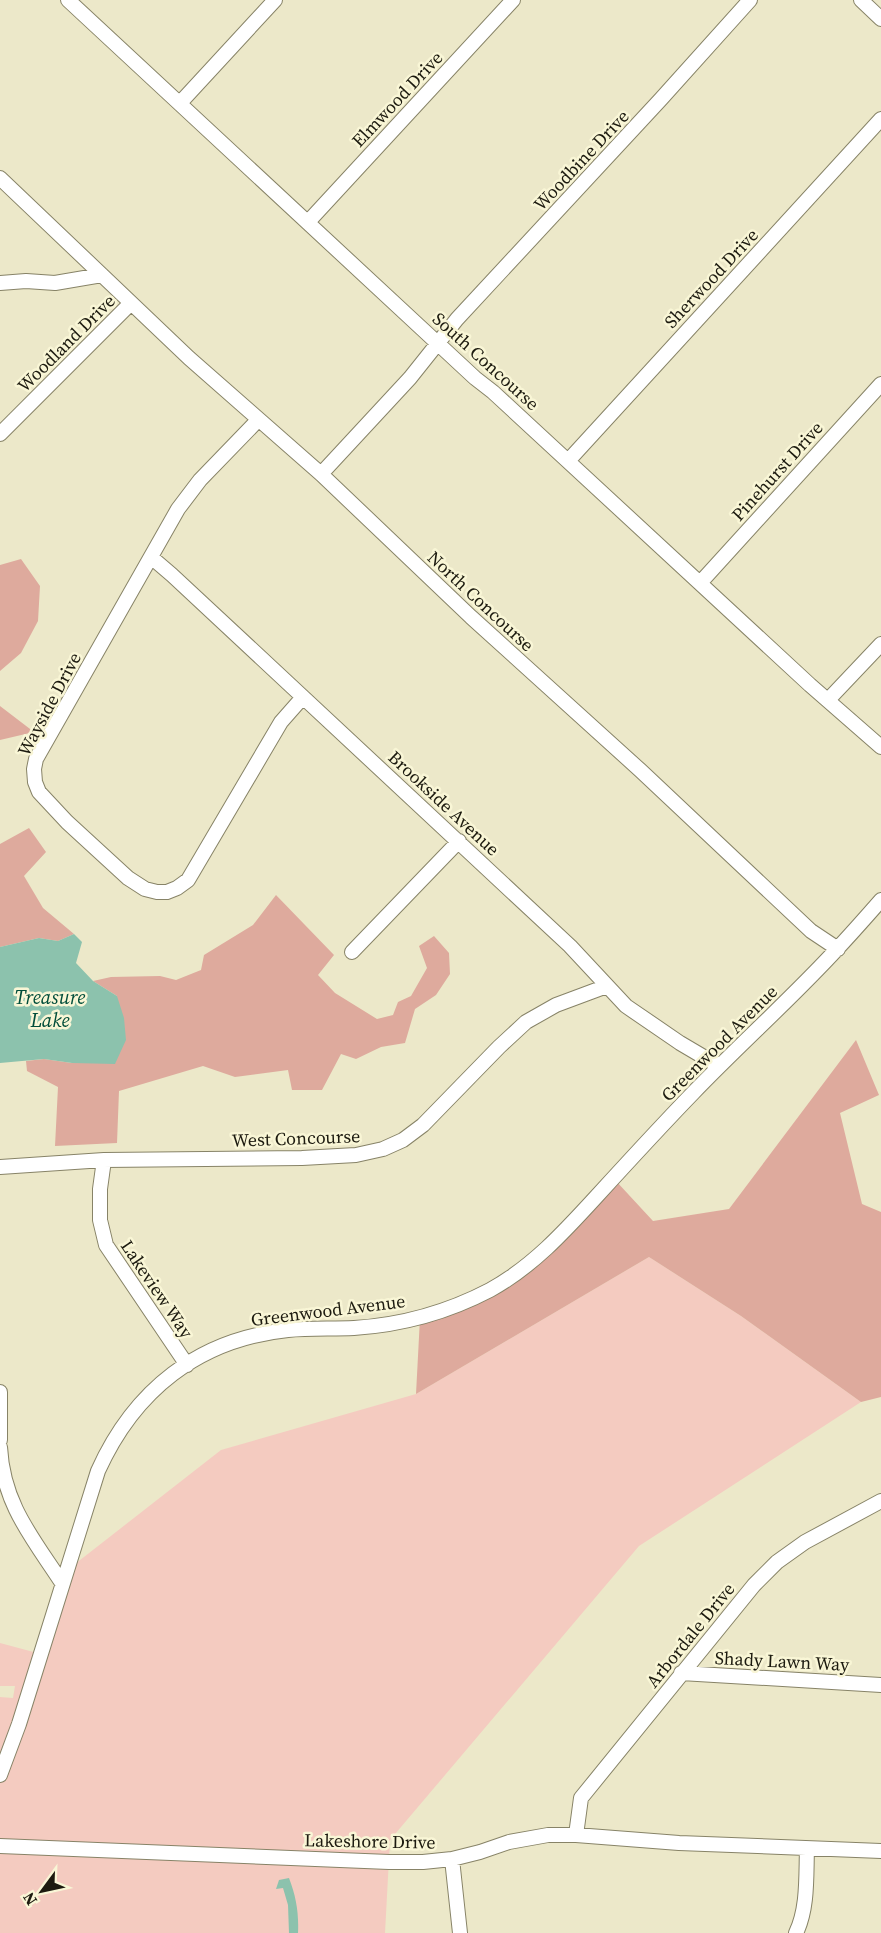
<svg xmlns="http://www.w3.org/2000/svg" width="881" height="1933" font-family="'Source Serif 4',serif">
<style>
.green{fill:#f4cbc0}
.forest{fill:#deaa9d}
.water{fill:#8cc2ad}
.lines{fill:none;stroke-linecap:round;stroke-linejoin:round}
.minor-casing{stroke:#878367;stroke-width:16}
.minor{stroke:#fff;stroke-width:14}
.labels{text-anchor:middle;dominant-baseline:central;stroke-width:5;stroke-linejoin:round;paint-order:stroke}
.street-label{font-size:18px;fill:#1c1a0f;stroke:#f9f6d6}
.water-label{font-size:20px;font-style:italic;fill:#004d3a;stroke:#f9f6d6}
</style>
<rect width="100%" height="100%" fill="#ece8c9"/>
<path class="green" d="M649,1257L741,1316L861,1402L639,1546L390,1840L385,1933H0V1697L13,1698L15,1686H0V1643L41,1654L75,1564L221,1450L416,1394Z"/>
<path class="forest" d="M21,559L40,586L38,621L21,653L0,671V565Z
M0,706L34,732L0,740Z
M29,828L46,852L24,876L43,908L74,934L58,941L39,938L0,947V844Z
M276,895L334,955L318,975L335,993L377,1019L393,1015L398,1002L411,996L427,968L419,946L434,936L449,953L450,974L436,995L415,1009L405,1043L381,1047L356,1059L341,1054L322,1090H292L288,1070L235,1077L203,1066L119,1091L117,1143L55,1146L58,1087L27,1071L26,1061L44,1059L72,1063H115L117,996L93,981L111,977L160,976L176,980L201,970L204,955L253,925Z
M856,1040L879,1095L840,1113L862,1204L881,1212V1397L861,1402L741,1316L649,1257L416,1394L420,1318L550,1250L616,1181L653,1221L729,1209Z"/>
<path class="water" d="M74,934L82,942L76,963L93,981L117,996L124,1018L126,1040L115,1064L72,1063L44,1059L0,1063V947L39,938L58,941Z
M289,1878C296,1896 299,1913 298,1933H289L288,1905L283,1888L276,1889L279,1880Z"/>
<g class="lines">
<g class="minor-casing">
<path id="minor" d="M68,0L475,378L493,392L810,685L881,747
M861,0L881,19
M180,103L275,0
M0,178L189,358L321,474L471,617L640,770L811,931L838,949
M308,222L513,0
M0,283L26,281L55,283L102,275
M258,420L200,480L178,509L36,759L34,769L35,782L39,792L67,822L128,878L145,889L157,892H167L177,888L188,880L281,722L303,697
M0,434L131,303
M568,461L881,119
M321,474L410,378L457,319L661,99L750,0
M151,557L172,575L570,946L626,1006L680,1043L719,1066
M700,583L881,384
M828,700L881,644
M352,952L459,841
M104,1160L100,1189V1220L106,1245L187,1365
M0,1167L104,1160L302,1158L356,1155L383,1149L403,1140L423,1125L499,1047L526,1022L556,1005L607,986
M0,1392V1440
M0,1447C3,1504 32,1537 62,1583
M681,1673L881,1685
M0,1775L19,1724L98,1471C134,1391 198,1339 288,1330C309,1328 332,1329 354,1328C401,1325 448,1312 490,1290C532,1267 564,1232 596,1197C628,1162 660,1127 693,1093C740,1044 791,999 837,949C852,933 867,916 881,900
M576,1835L581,1798L754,1585L777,1562L805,1542L881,1501
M0,1846L389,1862H423L452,1859L480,1852L509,1842L548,1835H576L679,1843L881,1851
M452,1859L460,1933
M796,1933C808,1908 806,1877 807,1849"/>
</g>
<use href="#minor" class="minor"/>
</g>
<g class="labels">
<g class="street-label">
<text transform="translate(397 99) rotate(-47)">Elmwood Drive</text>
<text transform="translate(581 160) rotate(-47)">Woodbine Drive</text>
<text transform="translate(711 278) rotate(-47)">Sherwood Drive</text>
<text transform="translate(66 343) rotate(-45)">Woodland Drive</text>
<text transform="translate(486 361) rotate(42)">South Concourse</text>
<text transform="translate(777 471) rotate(-48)">Pinehurst Drive</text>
<text transform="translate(481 601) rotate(43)">North Concourse</text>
<text transform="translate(49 704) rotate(-62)">Wayside Drive</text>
<text transform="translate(444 803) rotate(43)">Brookside Avenue</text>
<text transform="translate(719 1043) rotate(-45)">Greenwood Avenue</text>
<text transform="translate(296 1138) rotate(-2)">West Concourse</text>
<text transform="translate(157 1289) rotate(56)">Lakeview Way</text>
<text transform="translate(328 1310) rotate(-7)">Greenwood Avenue</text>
<text transform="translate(690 1635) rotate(-51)">Arbordale Drive</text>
<text transform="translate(782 1661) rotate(3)">Shady Lawn Way</text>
<text transform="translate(370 1841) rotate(1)">Lakeshore Drive</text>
</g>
<g class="water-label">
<text x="50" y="997">Treasure<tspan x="50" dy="23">Lake</tspan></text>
</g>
</g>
<g transform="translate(42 1891) rotate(237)" stroke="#f9f6d6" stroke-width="4.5" paint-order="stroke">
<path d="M0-4.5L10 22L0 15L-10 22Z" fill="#1c1a0f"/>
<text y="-9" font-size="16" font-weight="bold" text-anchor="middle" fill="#1c1a0f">N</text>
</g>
</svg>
